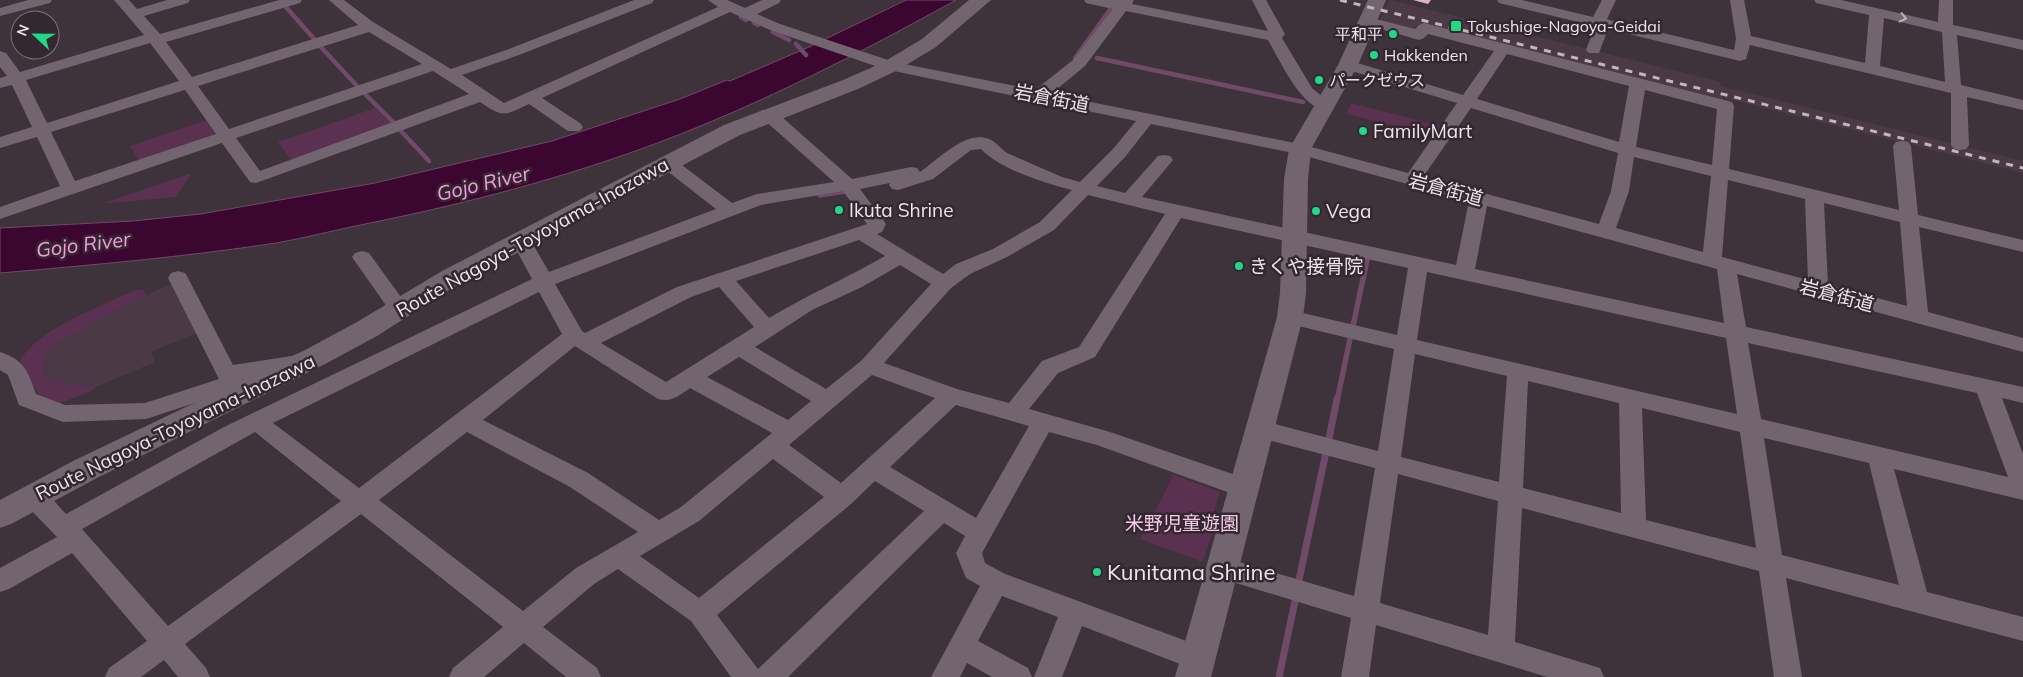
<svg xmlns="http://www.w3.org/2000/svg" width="2023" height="677" font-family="Mulish,'Noto Sans JP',sans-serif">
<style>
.built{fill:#4b3a46}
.green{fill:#5a3150}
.water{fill:#3b0731;stroke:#704a68}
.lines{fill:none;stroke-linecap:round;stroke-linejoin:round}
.stream-far2{stroke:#704a68;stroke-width:4.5}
.stream-far1{stroke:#704a68;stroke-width:5.5}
.stream{stroke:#704a68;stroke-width:7}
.minor{fill:#73656f;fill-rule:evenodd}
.secondary{fill:#73656f;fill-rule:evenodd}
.rail{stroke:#c0b7bd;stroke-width:3;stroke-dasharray:7 7;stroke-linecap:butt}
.wall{fill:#dbb0cf}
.oneway{stroke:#bcb2b9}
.poi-dot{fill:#21d887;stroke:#342830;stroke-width:2}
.labels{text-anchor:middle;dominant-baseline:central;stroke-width:5;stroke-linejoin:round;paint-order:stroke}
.far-poi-label{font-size:16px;fill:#ece5ea;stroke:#342830;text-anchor:start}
.street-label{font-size:19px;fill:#ece5ea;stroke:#342830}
.poi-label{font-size:19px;fill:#ece5ea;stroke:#342830;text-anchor:start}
.park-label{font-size:19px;fill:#f5cbe9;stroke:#342830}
.water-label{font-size:20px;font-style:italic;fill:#fc98e3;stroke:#342830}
.near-poi-label{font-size:22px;fill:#ece5ea;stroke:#342830;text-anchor:start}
</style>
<rect width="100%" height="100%" fill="#3e323b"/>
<path class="built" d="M1390,0L1721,82L1720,86L2023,161V173L1724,98L1722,102L1417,26L1414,30L1379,23Z
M175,282L199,332L151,352L155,362L96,387L44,379L45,351L118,309Z"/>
<path class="green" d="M1351,103L1441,126L1434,135L1346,114Z
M375,108L391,124L291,160L278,142Z
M206,120L215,133L210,138L140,162L130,146Z
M192,173L176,197L101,204Z
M136,290H144L146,296L118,309L45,351L44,379L96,387L90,392L60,403L39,396L20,360C42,326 100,307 136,290Z
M1174,475L1220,492L1212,517L1217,519L1203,562L1140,539Z"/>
<path class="water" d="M906,0H956C860,53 763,103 660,142C564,178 465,204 365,224C335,230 305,238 276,243C184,257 92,265 0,273V228L133,221L201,214L375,183L552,141L680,99L727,80L730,81L809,47Z"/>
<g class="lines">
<path class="stream-far2" d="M285,6L315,40
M741,17L746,20
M754,23L758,25
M773,32L789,40
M796,44L806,55
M319,45L358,87
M1075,58L1112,7
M1097,58L1303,102
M363,92L394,123
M400,130L429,161"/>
<path class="stream-far1" d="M820,195L845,191
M1353,326L1367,260
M1337,401L1350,339"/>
<path class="stream" d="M1328,443L1337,399
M1299,580L1326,452
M1279,677L1295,601"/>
<path class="minor" d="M28,0H52L50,3L0,16V8Z
M114,0H129L137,9L167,0H190L188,3L144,16L160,34L279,0H302L300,3L166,42L192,77L358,25L329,0H344L373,22L451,69L509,49L634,0H654L652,3L519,55L462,75L504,103L718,7L708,0H727L745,8L762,0H781L779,3L757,14L780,24L894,62L1035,90L1073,60L1113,9L1086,3L1084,0H1134L1132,4L1268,31L1252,0H1266L1285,34L1282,38L1312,88L1334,106L1332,110C1304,116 1280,60 1268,40L1126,11L1085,66L1051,94L1300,144L1408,173L1457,103L1342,68L1340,65L1342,62H1354L1463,95L1494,51L1428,34L1424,38L1419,40L1363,24L1361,21L1363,18L1368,17L1415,29L1419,25L1424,23L1732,102L1734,106L1729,169L1899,210L1893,146L1896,142L1902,141L1908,142L1911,146L1918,215L2023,240V252L1919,227L1928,312L2023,338V352L1737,274L1746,327L2023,387V403L2002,398L2023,454V500L1894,469L1927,592L2023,617V641L1786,578L1802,677H1774L1759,571L1522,508L1515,642L1600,668L1604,677H1547L1376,625L1369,677H1341L1351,618L1213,576L1209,568L1213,560L1222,557L1354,596L1375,468L1260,438L1252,435L1248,429L1252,423L1260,420L1378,451L1394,349L1290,324L1283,322L1280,317L1283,312L1290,310L1397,335L1408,268L1181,218L1095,357L1058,373L1029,409L1110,432L1253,481L1256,488L1253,495L1244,498L1097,445L1049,432L982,553L985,563L1005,574L1208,649L1212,658L1208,667L1198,671L1082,626L1062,677H1034L1058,617L1002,596L978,641L1028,668L1032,677H992L967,663L960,677H931L980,586L966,578L956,553L965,536L944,523L788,677H731L691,621L618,569L594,584L543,627L597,668L601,677H566L524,643L484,677H449L453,668L503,627L361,514L185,644L206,668L210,677H178L164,660L141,677H105L109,668L147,641L72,553L9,589L0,592V568L57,537L24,503L21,496L24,489C43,483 54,502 66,514L224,427L532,279L511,240L514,236L521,234L528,236L549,272L716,209L662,167L659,163L662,159L668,158L674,159L732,203L757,194L834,182L762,118L760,114L762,110H774L852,179L911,167L917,168L920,172C938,160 965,130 989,139C995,141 1001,149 1007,153L1062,177L1080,182L1113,149L1136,121L884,69L770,30L730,12L542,98L580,123L583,127L580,131H568L529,104C503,116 504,118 480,102L256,183L250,182L222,143L0,219V207L60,186L37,137L0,148V137L32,127L12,85L0,88V78L7,76L0,67V51L6,53L20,72L144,35ZM369,32L422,64L229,129L198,86ZM150,43L179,81L47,123L26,80ZM1507,54L1629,86L1619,142L1477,99ZM433,71L469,94L260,171L236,138ZM185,90L216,134L75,181L51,132ZM1645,90L1717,109L1712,165L1636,147ZM1471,108L1618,153L1611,191L1599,224L1423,177ZM1151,124L1298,154L1469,201L1456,265L1142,197L1173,160L1170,156L1164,155L1158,156L1125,193L1097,186L1125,157ZM981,149C998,168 1046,184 1072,190L1040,222L993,249L956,264L943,274L877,234L882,232L886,224L860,189L890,183L889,185L892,189L898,190L933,179L971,150ZM1634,157L1711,176L1703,252L1616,228L1629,191ZM1728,180L1805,199L1808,280L1722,257ZM843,191L867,224L677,287L585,333L582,331L555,284L761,205ZM1088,195L1165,214L1079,347L1042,361L1009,403L957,389L884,363L951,288L970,274L1007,257L1054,230ZM1824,203L1900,222L1907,306L1828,285ZM1487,206L1717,269L1724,323L1475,269ZM859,240L885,256C847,278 807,295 769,318L736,281ZM900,265L931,284L861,361L826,389L755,347L812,310L862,287ZM1427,272L1726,338L1737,414L1417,340ZM719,287L754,327L666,382L601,343L691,297ZM539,292L562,334L359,488L273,423ZM1748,343L1977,393L2008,477L1761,419ZM575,346L658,399C671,403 680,395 690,388L772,433L681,507L659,520L588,473L483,420ZM1415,354L1507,376L1499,482L1401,457ZM739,357L811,401L788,420L707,377ZM872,375L935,398L841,483L789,445ZM1528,381L1619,403L1621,513L1523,488ZM956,405L1029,426L976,518L890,467ZM1642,408L1740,432L1756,548L1646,520ZM255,432L341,501L168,626L82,529ZM467,432L570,487L638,532L576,568L523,611L379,500ZM1764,438L1869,463L1899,585L1782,555ZM773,459L824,497L699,598L640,556L699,521ZM1398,474L1498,501L1488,635L1380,603ZM875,481L924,511L758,669L717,615L851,504Z
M1497,0H1522L1593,17L1602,0H1616L1607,19L1609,20L1734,50L1736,39L1730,0H1744L1751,36L1865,63L1869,15L1816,3L1814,0H1841L1938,22L1939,0H1953V25L2023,40V50L1957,35L1961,85L2023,100V110L1967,97L1969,145L1966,149L1960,150L1954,149L1951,145V93L1750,45L1746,59L1740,61L1608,29L1599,53H1589L1586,50L1595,26L1499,3ZM1884,18L1942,32L1945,82L1880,66Z
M362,251L369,253L406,304L409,309L406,314L399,316L392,314L352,257L355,253Z
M178,271L185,273L188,278L233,365L298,355L306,358L309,363L306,368L241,380L257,384L260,390L257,396L249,398L234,394L216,396L146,419L63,422L19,405L8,375L0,370V352C25,360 28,372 36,394L65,405L145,403L219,379L168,278L171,273Z"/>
<path class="secondary" d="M969,0H991L936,47L896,71L858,89L740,135L460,283L377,336L327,363L95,479L11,524L0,528V500L73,461L307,349L357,322L442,271L724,125L843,80L882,63L922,39Z
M1368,0H1386L1358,65L1311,149L1308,179L1306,293L1303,317L1211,677H1175L1277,317L1280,293L1284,179L1289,149L1338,65Z"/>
<path class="rail" d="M1340,0L2023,168"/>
</g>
<path class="wall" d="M1413,0H1431L1428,4Z"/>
<defs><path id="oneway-chevron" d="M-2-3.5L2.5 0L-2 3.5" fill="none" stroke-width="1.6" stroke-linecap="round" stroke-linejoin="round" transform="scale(1.25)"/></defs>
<use class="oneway" href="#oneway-chevron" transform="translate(1903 18) rotate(13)"/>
<g class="poi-dot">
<rect x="1450" y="20" width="12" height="12" rx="2.5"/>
<circle cx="1393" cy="34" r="5"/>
<circle cx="1374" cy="55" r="5"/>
<circle cx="1319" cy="80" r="5"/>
<circle cx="1363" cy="131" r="5"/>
<circle cx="839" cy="210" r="5"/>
<circle cx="1316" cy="211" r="5"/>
<circle cx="1239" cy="266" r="5"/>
<circle cx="1097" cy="572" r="5"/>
</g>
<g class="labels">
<g class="far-poi-label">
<text x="1467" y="26">Tokushige-Nagoya-Geidai</text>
<text x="1383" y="34" text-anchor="end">平和平</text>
<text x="1384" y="55">Hakkenden</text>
<text x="1329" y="80">パークゼウス</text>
</g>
<g class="street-label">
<text transform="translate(1052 98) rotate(11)">岩倉街道</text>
<text transform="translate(1446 189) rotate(15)">岩倉街道</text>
<text transform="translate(532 237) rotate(-29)">Route Nagoya-Toyoyama-Inazawa</text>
<text transform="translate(1837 295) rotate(15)">岩倉街道</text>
<text transform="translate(175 427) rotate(-26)">Route Nagoya-Toyoyama-Inazawa</text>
</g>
<g class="poi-label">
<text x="1373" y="131">FamilyMart</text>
<text x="849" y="210">Ikuta Shrine</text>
<text x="1326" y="211">Vega</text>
<text x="1249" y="266">きくや接骨院</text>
</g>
<g class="park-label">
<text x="1182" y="523">米野児童遊園</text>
</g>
<g class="water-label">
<text transform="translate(483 183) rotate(-13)">Gojo River</text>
<text transform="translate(83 244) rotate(-7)">Gojo River</text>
</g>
<g class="near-poi-label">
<text x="1107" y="572">Kunitama Shrine</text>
</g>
</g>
<g transform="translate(35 35) rotate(292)"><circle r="24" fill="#342830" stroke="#7e747a"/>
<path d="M0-4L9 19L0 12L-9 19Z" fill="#21d887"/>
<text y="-8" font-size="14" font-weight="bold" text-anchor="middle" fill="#ece5ea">N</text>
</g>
</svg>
